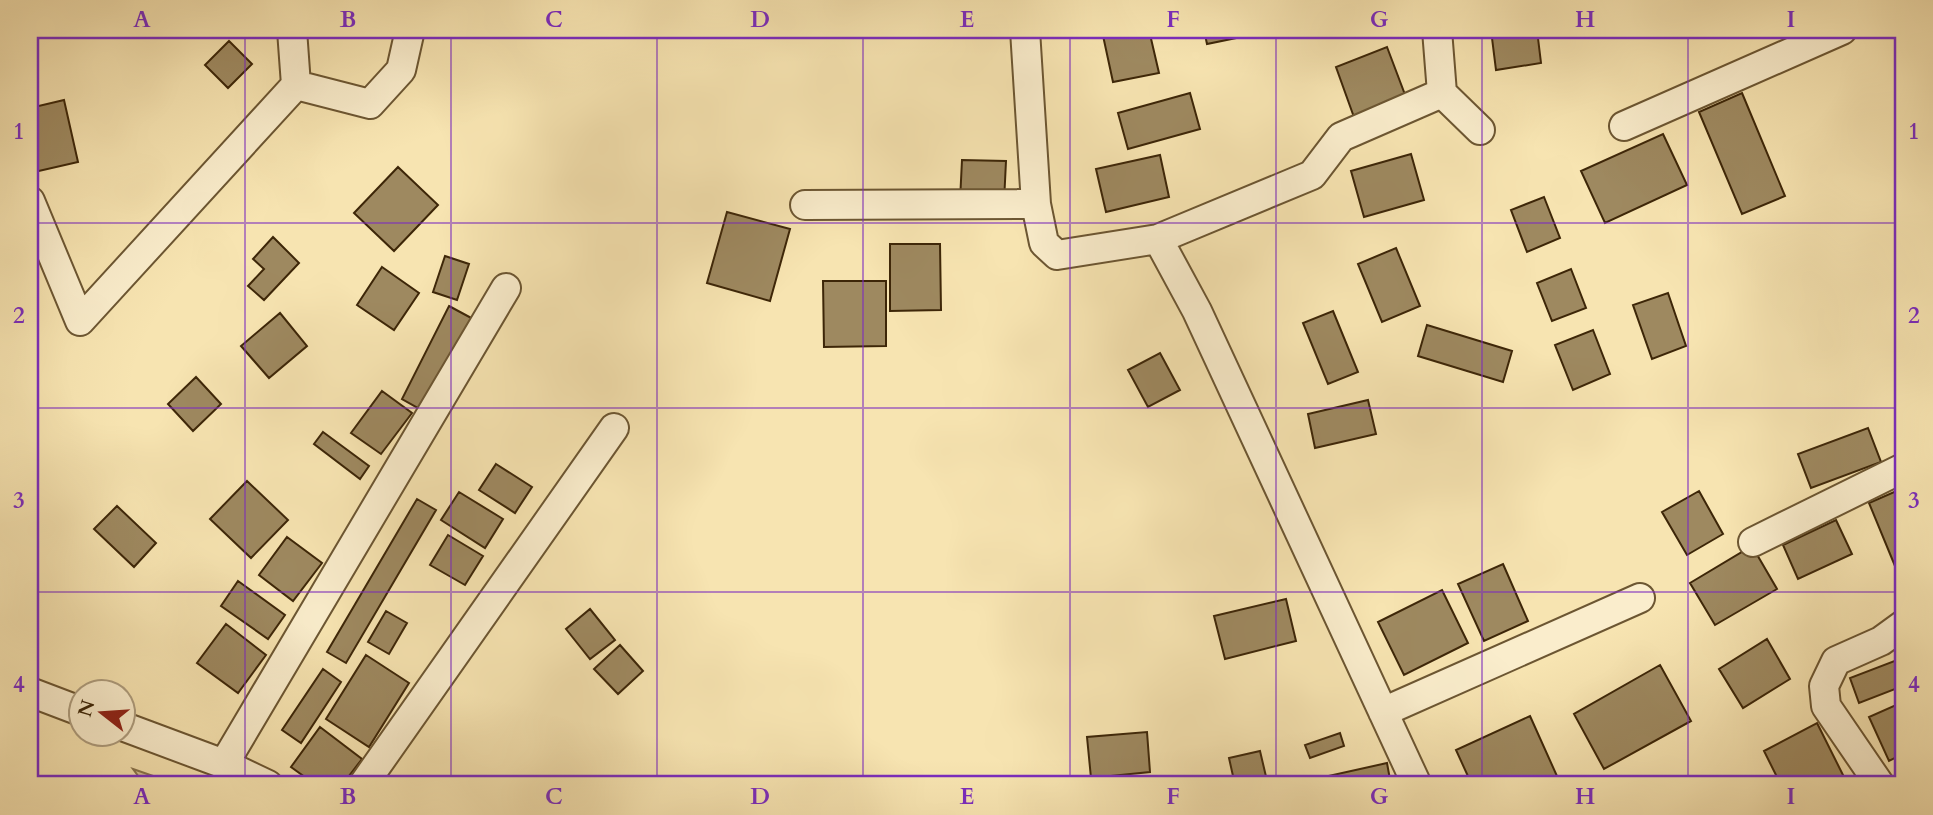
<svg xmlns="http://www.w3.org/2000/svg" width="1933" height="815" font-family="Cardo,serif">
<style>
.green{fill:#d7c494;stroke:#8a754e;stroke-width:2}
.building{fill:#9e8960;stroke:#3d2608;stroke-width:2}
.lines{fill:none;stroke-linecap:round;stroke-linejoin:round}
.street-casing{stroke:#6c5632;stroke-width:32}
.street{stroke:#faedcc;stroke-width:28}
.grid{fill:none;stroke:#7b2cbf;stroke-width:2;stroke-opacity:0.55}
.neatline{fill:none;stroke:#7b2cbf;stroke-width:2.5}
.grid-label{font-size:23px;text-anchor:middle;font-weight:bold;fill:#7b2cbf}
</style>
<rect width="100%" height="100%" fill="#f7e4b1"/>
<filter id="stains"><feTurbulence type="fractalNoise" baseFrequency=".00286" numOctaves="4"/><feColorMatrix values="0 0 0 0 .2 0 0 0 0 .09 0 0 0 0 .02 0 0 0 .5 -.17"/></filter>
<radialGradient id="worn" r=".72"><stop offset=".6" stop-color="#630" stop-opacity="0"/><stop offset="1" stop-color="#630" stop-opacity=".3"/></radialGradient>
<path class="green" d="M133,769L179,785H145Z"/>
<path class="building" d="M1149,30L1159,73L1113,82L1102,31Z
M1204,30H1275L1207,44Z
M1491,30H1537L1541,63L1496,70Z
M229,41L252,64L228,88L205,65Z
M1387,47L1407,100L1355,120L1336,67Z
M1190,93L1200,129L1128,149L1118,113Z
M1742,93L1785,196L1742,214L1699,112Z
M64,100L78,162L30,173V108Z
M1663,134L1687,185L1605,223L1581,171Z
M1411,154L1424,200L1364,217L1351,171Z
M1160,155L1169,197L1106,212L1096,169Z
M962,160L1006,161L1004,202L960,201Z
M398,167L438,205L394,251L354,213Z
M1544,197L1560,238L1527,252L1511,210Z
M727,212L790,229L770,301L707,283Z
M273,237L299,263L264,300L248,286L264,269L253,259Z
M890,244H940L941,310L890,311Z
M1396,248L1420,306L1382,322L1358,264Z
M445,256L469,264L457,300L433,292Z
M382,267L419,293L394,330L357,305Z
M1571,269L1586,308L1552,321L1537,283Z
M823,281H886V346L824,347Z
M1668,293L1686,346L1652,359L1633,305Z
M449,306L475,320L427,413L402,399Z
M1333,311L1358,372L1328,384L1303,323Z
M280,313L307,346L269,378L241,346Z
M1427,325L1512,351L1503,382L1418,356Z
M1593,330L1610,374L1573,390L1555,345Z
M1160,353L1180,390L1148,407L1128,370Z
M196,377L221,404L193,431L168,404Z
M382,391L412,413L381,454L351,433Z
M1368,400L1376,434L1315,448L1308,414Z
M1868,428L1881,462L1811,488L1798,454Z
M323,432L369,466L360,479L314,444Z
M496,464L532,487L515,513L479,490Z
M247,481L288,520L251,558L210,519Z
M1901,489L1903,562L1895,566L1869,503Z
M1699,491L1723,534L1687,555L1662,512Z
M459,492L503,519L485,548L441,520Z
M417,499L436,510L346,663L327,652Z
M117,506L156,543L134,567L94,529Z
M1836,520L1852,554L1798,579L1783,545Z
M448,535L483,556L465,585L430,565Z
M287,537L322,563L293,601L259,575Z
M1752,546L1777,589L1715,625L1690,583Z
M1503,564L1528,621L1484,641L1458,584Z
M238,581L285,615L268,639L221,606Z
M1442,590L1468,643L1404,675L1378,622Z
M1286,599L1296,641L1225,659L1214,616Z
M590,609L615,640L590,659L566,629Z
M386,611L407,623L389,654L368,642Z
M226,624L266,655L238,693L197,663Z
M1767,639L1790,679L1743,708L1719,669Z
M620,645L643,671L618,694L594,669Z
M366,655L409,683L369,747L326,719Z
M1897,660L1903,686L1859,703L1850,678Z
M1660,665L1691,721L1604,769L1574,714Z
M323,669L341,682L301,743L282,730Z
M1896,705L1903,721V754L1889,761L1869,717Z
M1530,716L1561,785H1472L1456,750Z
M1817,723L1845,779L1832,785H1781L1764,751Z
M320,727L362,759L342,785H316L291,767Z
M1147,732L1150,772L1091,778L1087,737Z
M1340,733L1344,746L1310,758L1305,745Z
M1260,751L1268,785H1235L1229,758Z
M1387,763L1391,785H1326L1324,777Z"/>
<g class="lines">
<g class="street-casing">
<path id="street" d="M1025,30L1036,204L1044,243L1057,255L1158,239L1312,175L1341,137L1442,93L1480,130
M1437,30L1442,93
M296,85L370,104L401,70L410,30
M1624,126L1842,30
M30,201L80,321L296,85L292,30
M805,205L1036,204
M1158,239L1197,311L1417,785
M1753,542L1903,468
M30,692L80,711
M1383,712L1640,598
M122,726L224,764L268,785
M224,764L506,288
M363,785L614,428
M1880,785L1826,706L1824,686L1836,661L1881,641L1903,625"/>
</g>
<use href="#street" class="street"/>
</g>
<path class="grid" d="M245,30V785M451,30V785M657,30V785M863,30V785M1070,30V785M1276,30V785M1482,30V785M1688,30V785M30,223H1903M30,408H1903M30,592H1903"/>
<rect width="1933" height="815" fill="none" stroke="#f7e4b1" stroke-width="77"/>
<g transform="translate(102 713) rotate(287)"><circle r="33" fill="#faedcc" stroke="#ae9d7e" stroke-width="2"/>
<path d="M0-5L12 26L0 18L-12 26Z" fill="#8f2418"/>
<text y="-10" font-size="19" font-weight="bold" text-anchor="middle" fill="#3d2608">N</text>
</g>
<rect x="38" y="38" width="1857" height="738" class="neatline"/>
<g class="grid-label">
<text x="142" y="27">A</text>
<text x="348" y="27">B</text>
<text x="554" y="27">C</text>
<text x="760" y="27">D</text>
<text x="967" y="27">E</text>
<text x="1173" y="27">F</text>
<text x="1379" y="27">G</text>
<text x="1585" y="27">H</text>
<text x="1791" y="27">I</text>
<text x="19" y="139">1</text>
<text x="1914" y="139">1</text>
<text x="19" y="323">2</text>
<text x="1914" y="323">2</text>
<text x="19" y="508">3</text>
<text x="1914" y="508">3</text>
<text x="19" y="692">4</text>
<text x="1914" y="692">4</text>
<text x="142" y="804">A</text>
<text x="348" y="804">B</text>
<text x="554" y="804">C</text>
<text x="760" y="804">D</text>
<text x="967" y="804">E</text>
<text x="1173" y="804">F</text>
<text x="1379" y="804">G</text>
<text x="1585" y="804">H</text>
<text x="1791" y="804">I</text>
</g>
<rect width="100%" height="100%" filter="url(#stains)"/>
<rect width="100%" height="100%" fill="url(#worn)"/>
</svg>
